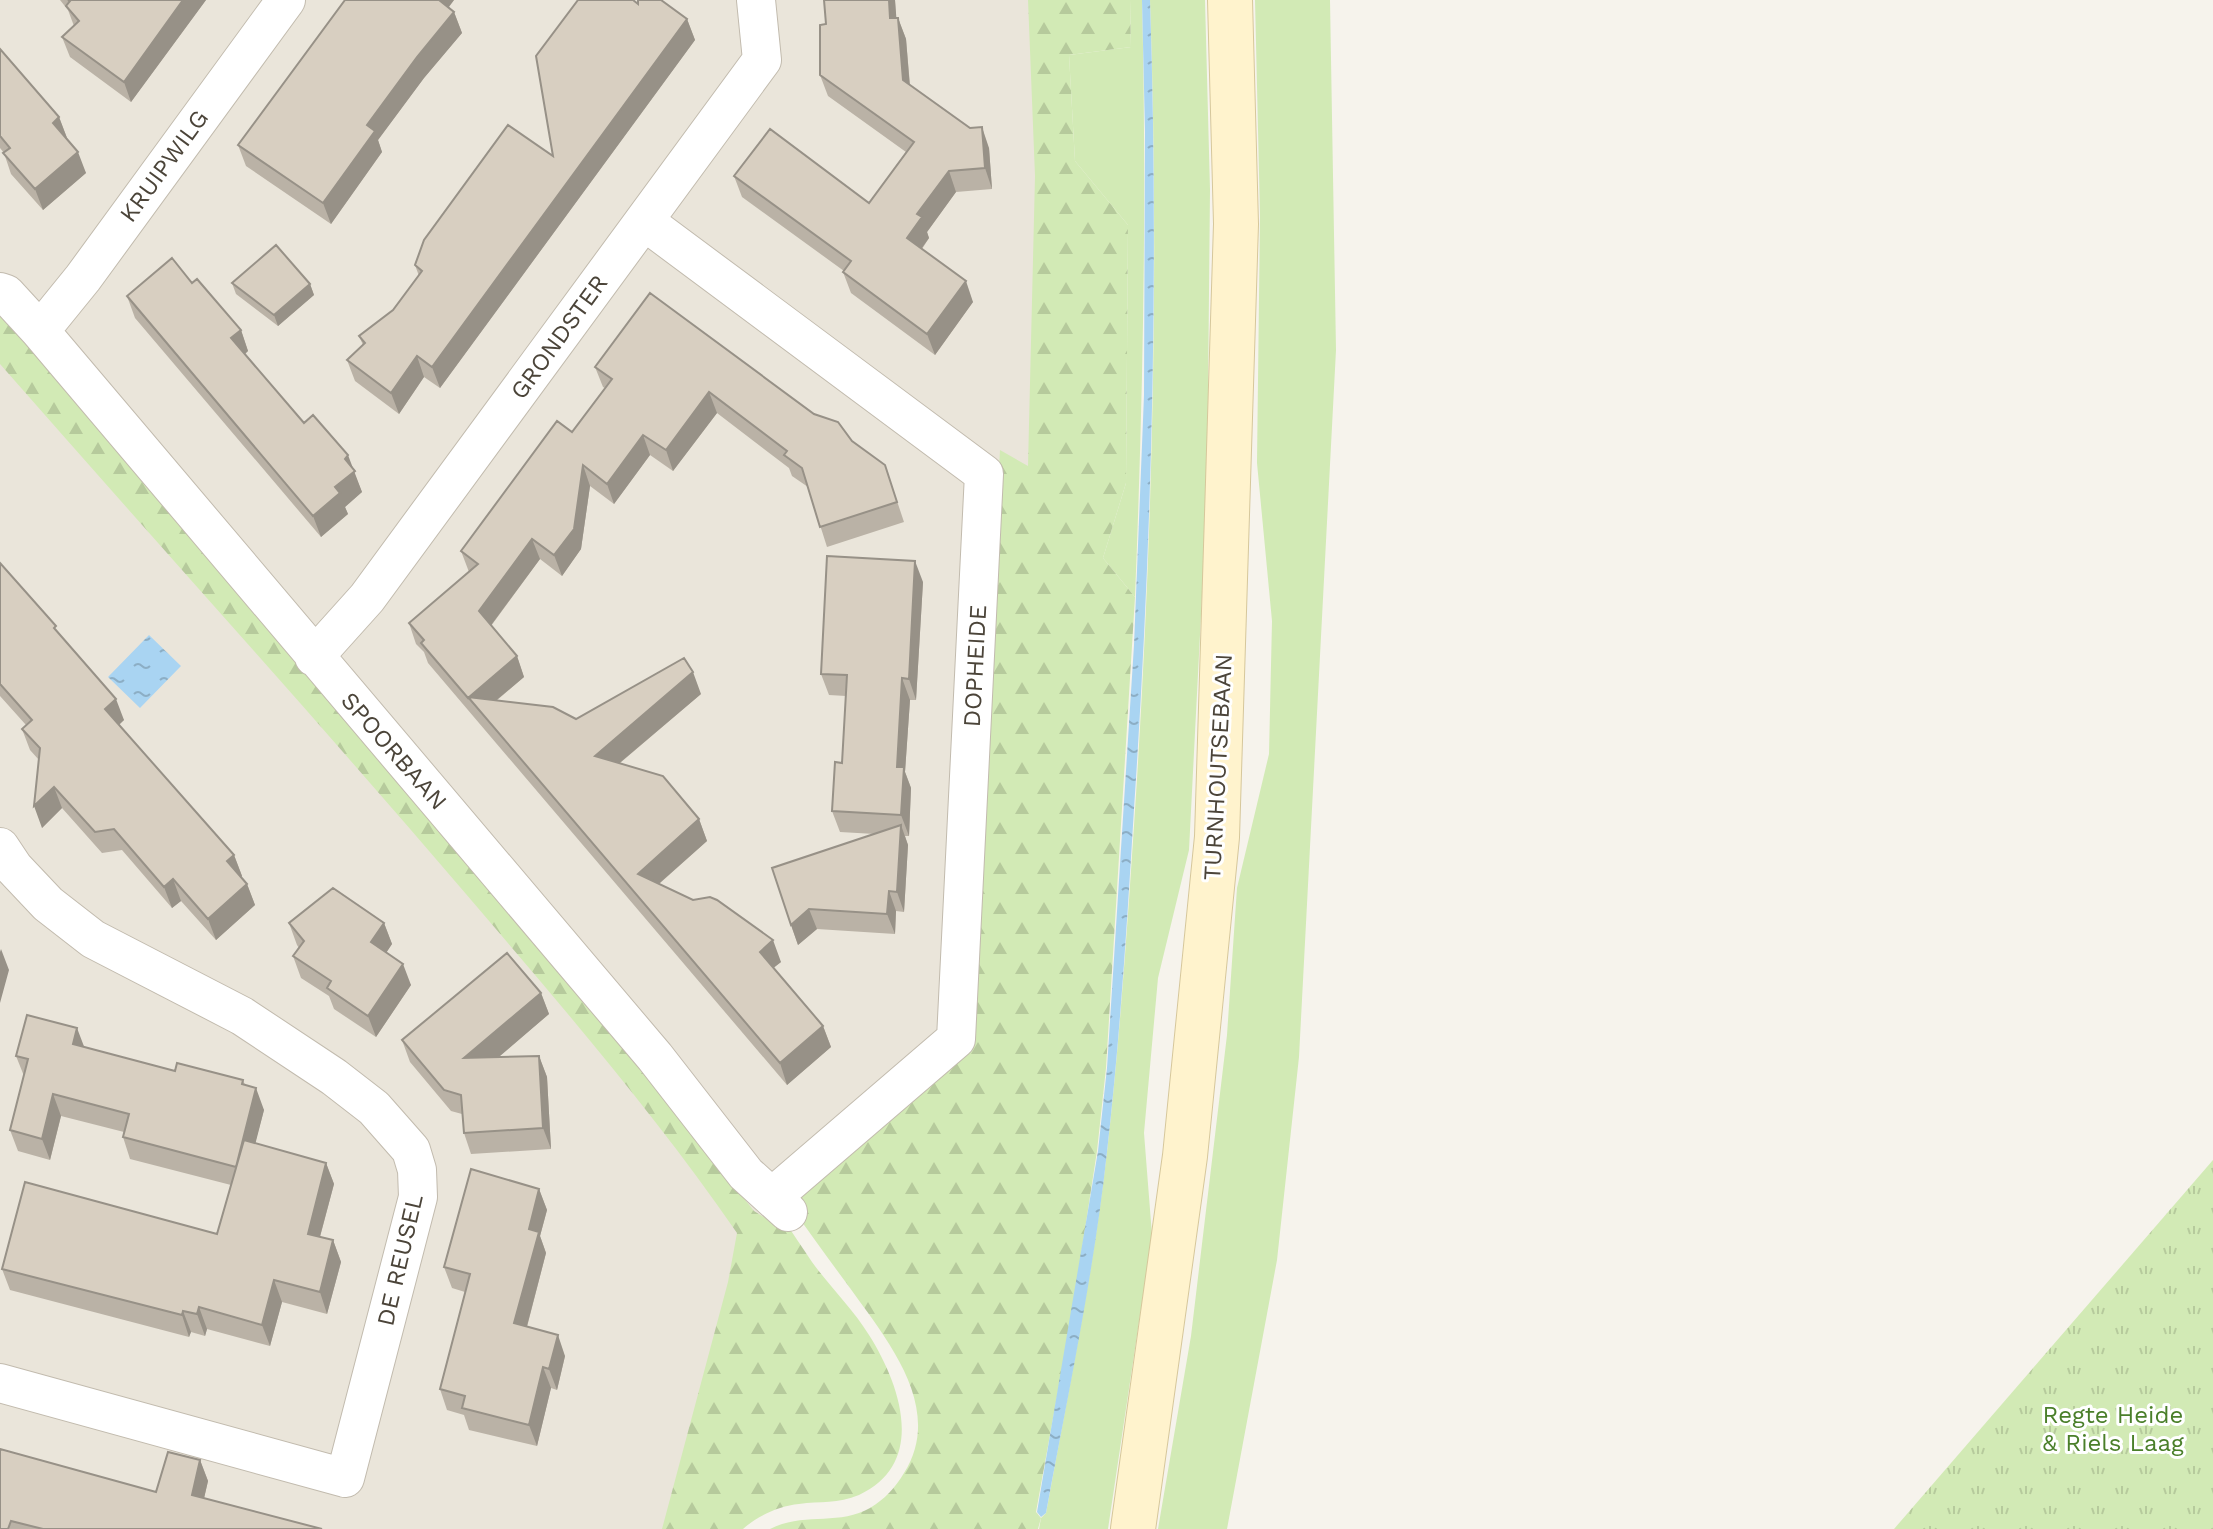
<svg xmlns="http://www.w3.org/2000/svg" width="2213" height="1529" font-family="'Work Sans',sans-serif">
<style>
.residential{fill:#eae5da}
.grass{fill:#d2eab5}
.forest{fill:url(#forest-firs)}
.park{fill:url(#park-tufts)}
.water{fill:url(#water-ripples)}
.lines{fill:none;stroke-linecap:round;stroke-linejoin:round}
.street-casing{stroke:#c2bbae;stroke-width:40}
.secondary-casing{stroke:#d6c79b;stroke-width:46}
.street{stroke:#fff;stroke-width:38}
.secondary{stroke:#fff3cd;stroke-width:44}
.wall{fill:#bab2a6}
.shaded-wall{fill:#979187}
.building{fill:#d8cfc1;stroke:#979187;stroke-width:2}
.labels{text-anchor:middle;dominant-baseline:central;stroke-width:6;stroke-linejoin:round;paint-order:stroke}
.street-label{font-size:24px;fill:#4b4439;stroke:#fff}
.park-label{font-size:24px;fill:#4a7f2a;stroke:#fff}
</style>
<defs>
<pattern id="forest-firs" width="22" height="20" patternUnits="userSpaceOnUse" patternTransform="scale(2)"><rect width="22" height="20" fill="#d2eab5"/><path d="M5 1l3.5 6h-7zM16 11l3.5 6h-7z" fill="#b6ca9c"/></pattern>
<pattern id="park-tufts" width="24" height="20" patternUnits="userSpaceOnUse" patternTransform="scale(2)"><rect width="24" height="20" fill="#d2eab5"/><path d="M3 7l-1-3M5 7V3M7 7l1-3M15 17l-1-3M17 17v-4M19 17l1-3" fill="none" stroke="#b6ca9c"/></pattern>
<pattern id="water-ripples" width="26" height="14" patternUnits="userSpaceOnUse" patternTransform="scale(2)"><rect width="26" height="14" fill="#a9d4f2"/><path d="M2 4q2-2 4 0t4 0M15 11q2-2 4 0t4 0" fill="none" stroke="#8caec5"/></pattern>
</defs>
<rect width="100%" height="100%" fill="#f6f3ec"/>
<path class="residential" d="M0,0H1041L1038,468L993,1061L754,1260L672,1529H0Z"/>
<path class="grass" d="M1130,0H1142C1147,199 1143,398 1135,597L1103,558L1126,483L1128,225L1075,161L1069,55L1131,47Z
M1150,0H1205L1210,190L1207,498L1189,850L1158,978L1144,1133L1152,1235L1108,1529H1039L1041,1518L1046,1513C1068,1393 1093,1273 1107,1152C1121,1028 1129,903 1137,779C1153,520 1159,259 1150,0Z
M1255,0H1330L1336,350L1299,1057L1277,1260L1227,1529H1158L1191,1336L1227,1035L1237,888L1269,754L1272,621L1257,463L1260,216Z"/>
<path class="forest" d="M1028,0H1130L1131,47L1069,55L1075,161L1128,225L1126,483L1103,558L1135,597L1106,1068L1097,1151L1072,1314L1036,1512L1041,1518L1038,1529H770C802,1512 839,1526 870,1508C885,1499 895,1488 904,1473C945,1408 887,1340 850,1288C830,1261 811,1235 792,1208L825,1172L969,1050L1000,450L1028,466L1035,176Z
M0,311L596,1012L754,1211L765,1218L781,1216C792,1232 802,1247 812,1262C830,1287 853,1309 869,1335C900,1384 928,1463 859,1495C838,1504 820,1501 799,1504C779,1506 757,1516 743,1529H662L728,1282L737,1233C655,1114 560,1004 466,894C313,715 155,541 0,364Z"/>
<path class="park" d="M2213,1160V1529H1894Z"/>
<path class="water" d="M1142,0H1150C1159,270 1152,540 1134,809C1127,924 1120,1038 1107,1152C1094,1273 1068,1394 1046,1513L1041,1517L1037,1512L1098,1151L1107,1068L1134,645L1144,395L1145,132Z
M149,635L181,666L140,708L108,677Z"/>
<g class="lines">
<g class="street-casing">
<path id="street" d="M644,221L984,474L956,1039L772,1197
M0,292L6,294L40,331L655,1057L746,1174L788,1212
M40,331L83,278L286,0
M314,657L367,598L762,60L756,0
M0,847L14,868L48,904L93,939L242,1016L334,1077L374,1108L411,1150L417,1170L418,1197L345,1478L0,1383"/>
</g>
<g class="secondary-casing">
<path id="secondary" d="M1133,1529L1185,1156L1217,837L1236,224L1230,0"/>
</g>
<use href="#street" class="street"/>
<use href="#secondary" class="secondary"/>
</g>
<path class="wall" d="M60,0H206L131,102L70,57L62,37L74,26L68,10Z
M345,0H454L449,7L454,12L462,33L424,78L378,140L382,152L331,224L246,166L238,145Z
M895,0L896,18H898L906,39L910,85L989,148L992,189L956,192L927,232L929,238L922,249L973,302L935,355L851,293L843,272L844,271L742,197L734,176L869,203L906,152L828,96L820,75L826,24Z
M638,4L687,19L695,40L440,388L424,377L399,414L355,381L347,360L363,345L359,336L393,310L419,276L415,265L553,156Z
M0,49L59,117L67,138L86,173L43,210L11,174L4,153L0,148Z
M192,283L241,330L248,351L245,354L304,423L352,468L362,492L345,507L348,514L321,537L135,318L127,296Z
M232,283L310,284L314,295L278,326L236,294Z
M595,367L814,414L885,465L904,522L827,547L808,487L792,476L789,468L717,413L673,471L650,455L614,504L590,486L581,549L562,576L540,559L491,626L517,656L524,677L496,701L576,719L701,694L620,763L699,819L707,841L659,884L781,962L773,968L823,1026L831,1047L787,1085L428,663L424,652L416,644L409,623L469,572L461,551L572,432L605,388L603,387Z
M0,563L59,633L124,720L119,725L234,855L242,876L241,877L247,884L255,905L216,940L181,901L172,908L122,850L102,853L62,808L42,828L39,760L30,750L22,729L26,725L0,696Z
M923,582L916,700H910L905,772L911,788L909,836H905L908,845L904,912L896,911L895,934L817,929L798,945L791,925L875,834L840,832L832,811L842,763L846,696L829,695L821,674Z
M289,923H384L392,944L386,952L411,985L376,1037L334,1009L329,996L301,978L293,956L299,948L297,945Z
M541,993L549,1014L498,1057L539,1056L547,1077L551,1149L471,1154L464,1133L462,1114L451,1111L410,1062L402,1040Z
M84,1047L175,1071L243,1080L245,1085L264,1110L255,1143L326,1163L334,1184L320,1237L333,1240L341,1262L327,1314L282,1302L270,1346L207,1329L205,1336L191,1332L189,1337L10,1290L2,1269L217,1234L231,1185L130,1159L123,1137L124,1132L61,1116L50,1160L18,1151L10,1130L24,1076L16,1056Z
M539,1189L547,1210L540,1236L546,1253L527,1327L565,1356L557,1390L551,1388L537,1446L469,1430L464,1415L447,1410L440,1389L465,1292L452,1288L444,1267Z
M0,1449L156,1492L200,1460L208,1481L204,1498L322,1529H0Z"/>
<path class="shaded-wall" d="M183,0H206L131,102L124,82Z
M435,0H454L441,17Z
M889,0H895L898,39L890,18Z
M454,12L462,33L424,78L378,140L382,152L331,224L323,203L367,125L417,57Z
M898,18L906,39L911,101L903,80Z
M687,19L695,40L440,388L432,367Z
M59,117L67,138L53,123Z
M982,127L989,148L992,189L985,168Z
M78,152L86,173L43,210L35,189Z
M949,171L956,192L927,232L929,238L914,259L907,238L917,214Z
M966,281L973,302L935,355L927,334Z
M310,284L314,295L278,326L274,315Z
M241,330L248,351L239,359L231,338Z
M417,356L424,377L399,414L391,393Z
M709,392L717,413L673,471L666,450Z
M643,435L650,455L614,504L607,484Z
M348,455L362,492L345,507L348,514L321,537L313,516L335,487L345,459Z
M583,465L590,486L581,549L562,576L554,555Z
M532,539L540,559L486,632L479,611Z
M915,561L923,582L916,700L909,679Z
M517,656L524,677L481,713L468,698Z
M693,672L701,694L603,777L595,756Z
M902,678L910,700L905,772L911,788L909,836L901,815L897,767Z
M116,699L124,720L113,730L105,709Z
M54,787L62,808L42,828L34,806Z
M699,819L707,841L645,896L638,874Z
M901,825L908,845L904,912L897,892Z
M234,855L242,876L235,883L227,861Z
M173,879L181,901L172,908L164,887Z
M247,884L255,905L216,940L208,919Z
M889,891L896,911L895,934L887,914Z
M809,909L817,929L798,945L791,925Z
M384,923L392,944L379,964L371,942Z
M773,940L781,962L767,973L760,952Z
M1,949L9,970L0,1003V952Z
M403,964L411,985L376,1037L368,1016Z
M541,993L549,1014L472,1080L464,1058Z
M823,1026L831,1047L787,1085L780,1063Z
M77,1028L85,1049L73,1044Z
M539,1056L547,1077L551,1149L543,1128Z
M256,1088L264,1110L244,1188L236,1167Z
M53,1094L61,1116L50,1160L42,1139Z
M326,1163L334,1184L315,1255L308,1234Z
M539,1189L547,1210L540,1236L546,1253L522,1345L514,1323L529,1229Z
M333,1240L341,1262L327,1314L320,1292Z
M274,1280L282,1302L270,1346L262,1325Z
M199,1307L207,1329L205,1336L197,1314Z
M183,1311L191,1332L189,1337L182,1315Z
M558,1335L565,1356L557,1390L549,1369Z
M543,1367L551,1388L537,1446L529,1425Z
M200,1460L208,1481L200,1516L192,1495Z"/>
<path class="building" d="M68,0H183L124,82L62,37L79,21L66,6L70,1Z
M345,0H439L454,12L417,57L367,125L375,131L323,203L238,145Z
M578,0H633L638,4V0H661L687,19L432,367L417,356L391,393L347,360L365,343L359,336L393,310L422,271L415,265L424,240L508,125L553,156L536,56Z
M824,0H889L890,18H898L903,80L970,128L982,127L985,168L949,171L917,214L922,217L907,238L966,281L927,334L843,272L851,261L734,176L770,129L869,203L914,142L820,75V25L826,24Z
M0,49L59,117L53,123L78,152L35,189L3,153L10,148L0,136Z
M276,245L310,284L274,315L232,283Z
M172,258L192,283L197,279L241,330L231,338L304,423L313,415L348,455L345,459L355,471L335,487L340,493L313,516L127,296Z
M650,293L814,414L838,422L852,441L885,465L897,502L820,527L802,468L784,455L787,451L709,392L666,450L643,435L607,484L583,465L574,529L554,555L532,539L479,611L517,656L468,698L421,643L424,640L409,623L478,564L461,551L557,421L572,432L612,379L595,367Z
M827,556L915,561L909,679L902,678L897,767H904L901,815L832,811L835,762L842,763L847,675L821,674Z
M0,563L56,626L54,628L116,699L105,709L234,855L227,861L247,884L208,919L173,879L164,887L114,829L95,832L54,787L34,806L40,748L22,729L32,720L0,684Z
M684,658L693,672L595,756L663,776L699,819L638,874L693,900L710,897L717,900L773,940L760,952L823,1026L780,1063L468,697L553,707L576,719Z
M901,825L897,892L889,891L887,914L809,909L791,925L772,868Z
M333,888L384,923L371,942L403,964L368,1016L327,988L331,981L293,956L304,941L289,923Z
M507,953L541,993L464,1058L539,1056L543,1128L464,1133L461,1095L444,1090L402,1040Z
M27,1015L77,1028L73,1044L175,1071L177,1063L243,1080L242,1084L256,1088L236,1167L123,1137L129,1114L53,1094L42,1139L10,1130L28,1059L16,1056Z
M244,1140L326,1163L308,1234L333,1240L320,1292L274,1280L262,1325L199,1307L197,1314L183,1311L182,1315L2,1269L25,1182L217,1234Z
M471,1169L539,1189L529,1229L539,1232L514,1323L558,1335L549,1369L543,1367L529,1425L462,1408L465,1396L440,1389L470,1274L444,1267Z
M0,1449L156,1492L168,1452L200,1460L192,1495L322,1529H43L11,1521L8,1529H0Z"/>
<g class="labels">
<g class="street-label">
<text transform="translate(164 166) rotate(-54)">KRUIPWILG</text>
<text transform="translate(559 337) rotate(-54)">GRONDSTER</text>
<text transform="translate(975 666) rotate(-87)">DOPHEIDE</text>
<text transform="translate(394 751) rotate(49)">SPOORBAAN</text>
<text transform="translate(1218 767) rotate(-87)">TURNHOUTSEBAAN</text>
<text transform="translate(400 1260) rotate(-77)">DE REUSEL</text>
</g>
<g class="park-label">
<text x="2113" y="1415">Regte Heide<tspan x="2113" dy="28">&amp; Riels Laag</tspan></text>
</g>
</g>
</svg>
